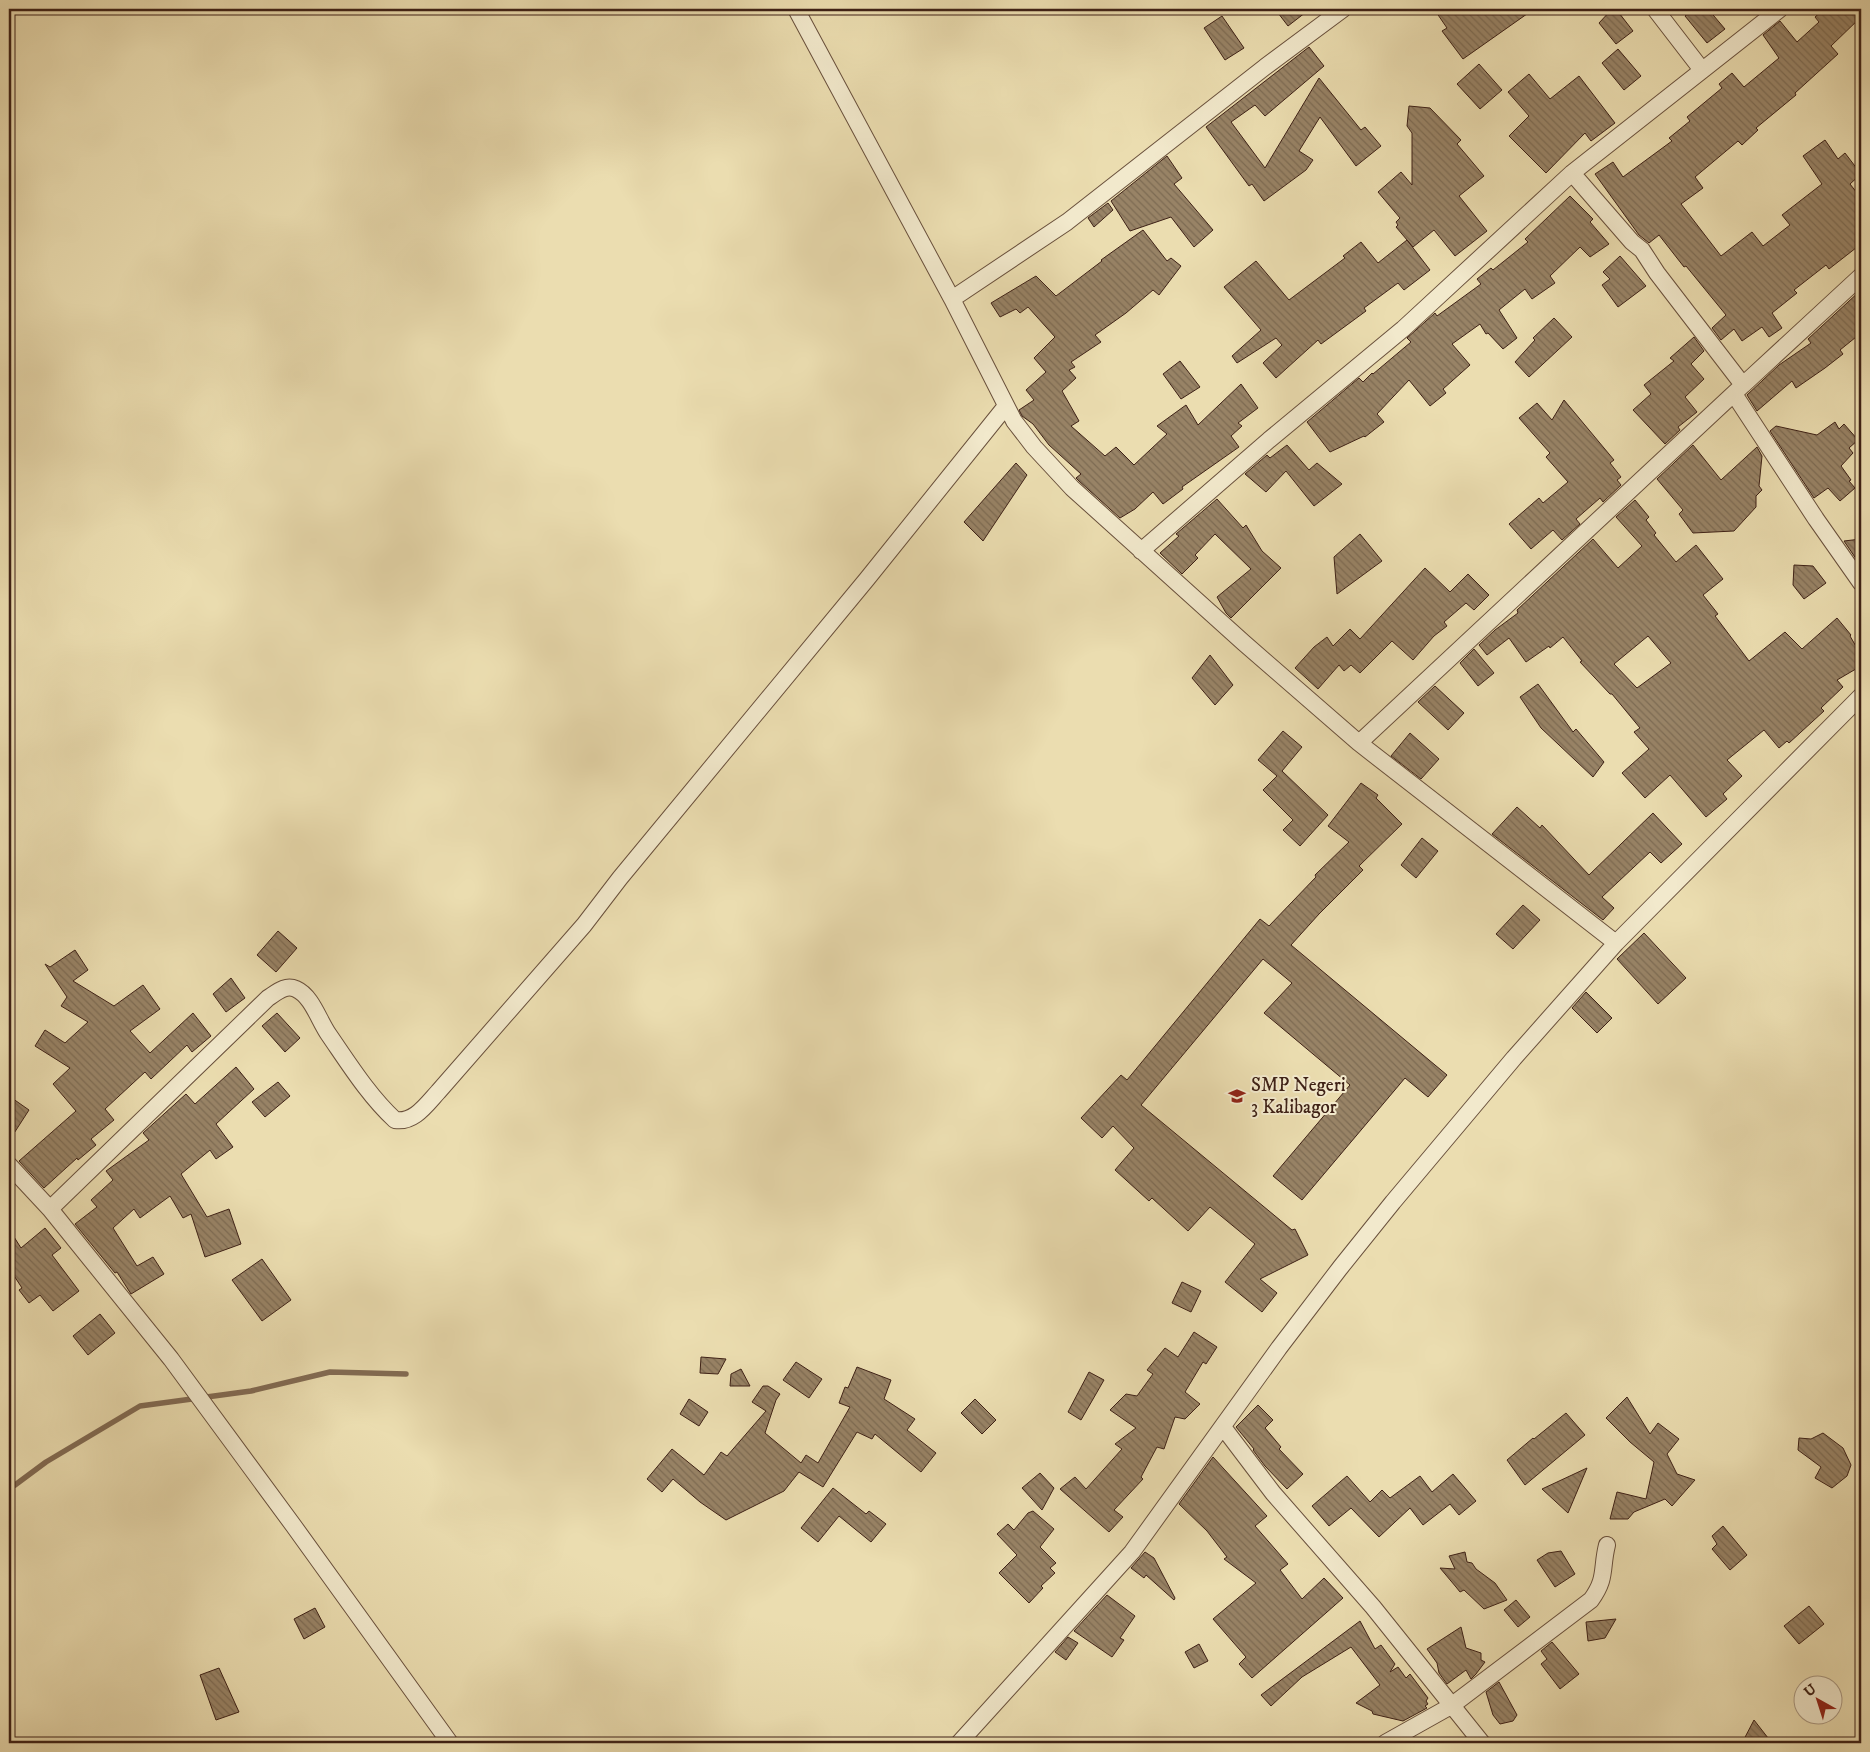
<svg xmlns="http://www.w3.org/2000/svg" width="1870" height="1752" font-family="'IM FELL DW Pica',serif">
<style>
.lines{fill:none;stroke-linecap:round;stroke-linejoin:round}
.stream{stroke:#826b53;stroke-width:5.5}
.building{fill:url(#building-back-hatch);stroke:#3e2116;fill-rule:evenodd}
.minor-casing{stroke:#69503c;stroke-width:18}
.minor{stroke:#f2e9cc;stroke-width:16}
.labels{text-anchor:middle;dominant-baseline:central;stroke-width:4;stroke-linejoin:round;paint-order:stroke}
.poi-label{font-size:19px;fill:#3e2116;stroke:#f2e9cc;text-anchor:start}
</style>
<defs>
<pattern id="building-back-hatch" width="6" height="6" patternUnits="userSpaceOnUse" patternTransform="scale(1.25)"><rect width="6" height="6" fill="#988366"/><path d="M-1 5l2 2M0 0l6 6M5-1l2 2" fill="none" stroke="#7d6b53"/></pattern>
</defs>
<rect width="100%" height="100%" fill="#ebddb0"/>
<filter id="stains"><feTurbulence type="fractalNoise" baseFrequency=".004" numOctaves="4"/><feColorMatrix values="0 0 0 0 .2 0 0 0 0 .09 0 0 0 0 .02 0 0 0 .5 -.17"/></filter>
<radialGradient id="worn" r=".72"><stop offset=".6" stop-color="#630" stop-opacity="0"/><stop offset="1" stop-color="#630" stop-opacity=".3"/></radialGradient>
<g class="lines">
<path class="stream" d="M9,1488L15,1485L46,1462L140,1406L251,1391L330,1372L406,1374"/>
</g>
<path class="building" d="M1275,9H1310L1288,26Z
M1434,9H1534L1463,59L1442,31L1447,28Z
M1612,9H1616L1633,31L1616,44L1599,23Z
M1694,9H1708L1725,29L1707,43L1685,16Z
M1824,9H1861V17L1831,46L1838,54L1795,93L1796,95L1756,128L1758,130L1742,145L1738,141L1695,177L1703,188L1681,204L1721,256L1752,232L1763,246L1790,225L1782,215L1822,184L1803,156L1825,140L1838,159L1845,153L1861,174L1850,184L1861,198V244L1829,269L1826,265L1794,290L1797,293L1772,313L1782,328L1769,337L1762,327L1742,341L1734,329L1721,340L1712,328L1726,315L1686,266L1684,267L1659,235L1649,243L1639,235L1595,174L1613,162L1623,177L1672,141L1669,138L1690,121L1687,117L1722,88L1719,84L1732,73L1744,87L1779,58L1763,35L1780,21L1797,42L1819,22L1815,17Z
M1222,16L1244,48L1225,60L1204,28Z
M1309,47L1324,66L1265,116L1255,105L1231,122L1265,168L1319,78L1361,130L1365,127L1381,146L1356,166L1320,117L1299,151L1313,160L1306,170L1264,201L1252,184L1249,186L1206,127Z
M1618,49L1641,76L1624,90L1602,63Z
M1479,64L1502,90L1480,109L1457,84Z
M1529,74L1550,99L1579,76L1615,123L1591,141L1585,133L1546,173L1509,136L1529,116L1508,92Z
M1409,106L1430,108L1461,140L1457,144L1484,176L1459,196L1487,231L1455,256L1434,230L1413,247L1396,227L1398,225L1396,222L1400,218L1378,192L1401,172L1412,185V133L1407,126Z
M1167,156L1182,178L1174,184L1213,230L1194,247L1171,217L1130,231L1111,201Z
M1570,196L1593,219L1590,222L1609,244L1590,257L1580,247L1550,276L1555,283L1532,299L1525,289L1499,310L1517,338L1503,349L1488,333L1486,334L1480,324L1452,344L1470,365L1443,389L1446,393L1430,406L1409,380L1377,414L1384,422L1365,437L1364,436L1330,452L1307,422L1359,378L1363,382L1372,373L1373,374L1411,342L1407,338L1435,313L1437,316L1481,284L1477,279L1491,268L1493,270L1528,242L1525,239Z
M1108,203L1113,210L1094,227L1088,218Z
M1143,230L1167,261L1171,258L1181,266L1159,295L1153,290L1126,313L1095,335L1101,342L1071,362L1075,367L1069,370L1076,378L1062,391L1079,421L1071,426L1105,456L1116,447L1134,465L1167,434L1157,426L1186,405L1198,425L1241,384L1258,408L1238,423L1242,426L1231,436L1239,447L1182,487L1183,489L1163,504L1153,492L1135,509L1120,518L1079,481L1076,478L1081,474L1049,445L1033,424L1022,416L1019,410L1034,400L1026,390L1046,372L1034,358L1055,337L1028,307L1020,313L1016,309L1000,317L991,303L1036,276L1056,296L1102,261L1101,260Z
M1407,240L1430,270L1404,290L1398,283L1364,308L1366,311L1321,344L1318,340L1276,378L1263,363L1282,345L1276,338L1237,363L1232,356L1261,330L1224,287L1256,261L1289,300L1345,258L1343,256L1361,242L1378,263Z
M1620,256L1646,286L1618,307L1602,285L1610,279L1603,272Z
M1861,290V333L1840,350L1843,354L1825,368L1796,388L1792,381L1757,411L1747,395L1779,365L1811,343L1808,339Z
M1554,318L1572,337L1529,377L1515,362L1535,340L1533,338Z
M1694,337L1704,351L1691,364L1704,379L1685,397L1697,412L1678,427L1680,430L1665,444L1633,410L1651,394L1644,385L1674,361L1670,358Z
M1180,361L1200,387L1181,399L1163,374Z
M1564,400L1614,460L1610,463L1621,477L1617,480L1621,485L1603,502L1600,498L1576,519L1580,524L1562,540L1553,530L1531,549L1509,524L1539,498L1543,503L1568,482L1546,457L1550,453L1519,418L1537,403L1552,420Z
M1835,422L1839,429L1844,424L1858,440L1849,448L1853,453L1841,466L1851,480L1849,481L1855,488L1840,501L1828,488L1814,498L1770,431L1776,426L1817,435Z
M1287,445L1309,470L1317,463L1342,484L1314,506L1286,471L1266,492L1245,474L1267,455L1270,458Z
M1693,445L1721,480L1757,447L1762,456L1759,486L1762,490L1756,496V507L1734,531L1693,533L1679,514L1683,510L1657,479Z
M1016,463L1027,475L983,541L964,522Z
M1217,499L1243,528L1246,525L1262,551L1281,568L1231,618L1226,613L1217,597L1251,569L1215,534L1195,555L1198,558L1182,574L1160,553L1179,536L1176,534Z
M1635,500L1649,517L1646,520L1656,533L1654,535L1676,562L1696,545L1723,579L1703,595L1718,614L1715,616L1749,661L1785,632L1802,649L1837,618L1851,635L1850,636L1861,655V666L1837,680L1843,687L1821,708L1824,711L1789,743L1787,741L1779,748L1764,730L1727,760L1742,776L1723,794L1727,799L1706,817L1670,775L1645,798L1622,773L1649,749L1634,732L1640,728L1612,694H1610L1580,662L1582,661L1563,637L1550,648L1549,646L1526,662L1509,638L1487,655L1479,645L1495,630L1518,613L1517,610L1593,539L1618,568L1642,546L1616,517ZM1648,636L1671,663L1637,688L1614,664Z
M1360,534L1382,561L1337,594L1334,557Z
M1861,539V566L1844,541Z
M1794,565L1813,566L1826,583L1804,599L1793,585Z
M1425,568L1450,592L1468,574L1489,595L1474,610L1466,603L1444,622L1447,626L1434,636L1413,660L1392,641L1360,673L1351,665L1344,671L1339,665L1318,689L1295,668L1314,647L1327,637L1333,646L1350,629L1360,639Z
M1474,649L1494,673L1478,686L1460,663Z
M1210,655L1233,685L1215,705L1192,678Z
M1538,684L1573,732L1576,729L1604,762L1593,777L1541,728L1520,697Z
M1435,686L1464,713L1448,730L1418,702Z
M1283,731L1302,747L1282,771L1328,815L1300,846L1283,830L1293,820L1263,790L1277,776L1258,760Z
M1410,733L1439,759L1421,779L1391,756Z
M1361,783L1378,795L1376,798L1402,824L1359,866L1363,870L1319,914L1291,945L1447,1075L1428,1097L1405,1078L1302,1200L1273,1176L1350,1085L1264,1013L1292,983L1263,959L1141,1105L1292,1230L1295,1229L1308,1255L1260,1279L1277,1293L1262,1312L1225,1282L1255,1244L1210,1207L1188,1231L1152,1198L1149,1201L1115,1170L1134,1148L1113,1126L1102,1138L1081,1118L1121,1075L1127,1080L1260,919L1269,926L1316,877L1315,875L1349,842L1328,826Z
M1517,807L1540,828L1542,825L1589,875L1653,813L1682,844L1661,863L1650,852L1602,897L1614,908L1603,920L1492,834Z
M1422,838L1438,851L1416,878L1401,865Z
M1523,905L1540,920L1513,949L1496,934Z
M278,931L297,948L276,972L257,955Z
M1644,933L1686,978L1658,1004L1617,959Z
M75,950L88,970L73,981L114,1006L143,985L160,1009L130,1031L150,1053L193,1013L211,1036L192,1052L187,1045L151,1079L145,1072L105,1109L114,1120L91,1139L96,1145L78,1160L77,1158L44,1188L19,1161L76,1111L53,1084L70,1068L35,1046L45,1030L65,1043L88,1022L61,1006L67,997L45,964L50,967Z
M231,978L245,998L226,1012L213,994Z
M1586,992L1612,1018L1597,1033L1572,1008Z
M277,1013L300,1038L285,1052L262,1026Z
M236,1067L254,1089L216,1124L233,1147L216,1159L210,1150L181,1174L207,1217L229,1209L241,1244L205,1257L191,1214L183,1218L170,1196L140,1218L134,1209L113,1228L137,1266L153,1257L164,1274L131,1294L117,1272L115,1273L75,1224L97,1207L91,1200L113,1180L106,1171L149,1140L143,1133L186,1094L195,1104Z
M278,1082L290,1096L265,1117L252,1102Z
M9,1096L29,1110L9,1141Z
M45,1228L61,1248L52,1255L79,1291L53,1311L40,1295L29,1303L19,1290L22,1288L9,1268V1229L21,1248Z
M262,1259L291,1300L262,1321L232,1280Z
M1182,1282L1201,1291L1191,1312L1172,1303Z
M100,1314L115,1333L88,1355L73,1336Z
M1194,1332L1217,1347L1206,1364L1203,1362L1185,1392L1200,1404L1185,1419L1175,1417L1164,1449L1157,1447L1141,1477L1143,1479L1114,1510L1123,1517L1109,1532L1060,1489L1075,1477L1086,1489L1122,1449L1115,1444L1136,1428L1110,1410L1126,1394L1137,1396L1153,1374L1147,1370L1165,1348L1178,1357Z
M701,1357L726,1359L718,1374L700,1373Z
M796,1362L822,1379L809,1398L783,1380Z
M857,1367L891,1380L884,1399L915,1419L907,1430L936,1453L921,1472L875,1434L872,1439L857,1432L823,1487L799,1472L784,1491L726,1520L700,1502L673,1479L662,1492L647,1479L672,1449L704,1475L721,1452L727,1456L766,1411L752,1402L763,1386H768L780,1394L776,1400L765,1433L801,1463L806,1455L818,1463L850,1407L839,1403L845,1387L848,1388Z
M741,1369L750,1386H730L731,1374Z
M1089,1372L1104,1380L1081,1420L1068,1412Z
M1627,1397L1650,1434L1658,1423L1679,1439L1667,1454L1677,1474L1695,1480L1672,1506L1665,1499L1634,1512L1628,1519H1610L1617,1492L1646,1499L1654,1462L1630,1442L1606,1418Z
M689,1399L708,1412L699,1426L680,1414Z
M975,1399L996,1420L982,1434L961,1413Z
M1258,1405L1273,1420L1265,1428L1281,1447L1279,1449L1303,1474L1287,1489L1265,1466L1253,1450L1254,1449L1236,1427Z
M1566,1413L1585,1435L1525,1485L1507,1460L1533,1438L1534,1439Z
M1823,1433L1843,1448L1851,1465L1847,1476L1832,1488L1815,1478L1821,1467L1798,1450L1799,1438L1811,1439Z
M1213,1457L1267,1516L1255,1526L1288,1564L1280,1570L1302,1599L1324,1578L1343,1598L1252,1678L1239,1664L1246,1657L1213,1619L1256,1583L1224,1559L1227,1557L1207,1531L1179,1504Z
M1587,1468L1568,1513L1542,1489Z
M1040,1473L1054,1488L1042,1510L1022,1488Z
M1453,1474L1476,1501L1459,1515L1450,1504L1423,1525L1410,1508L1379,1537L1351,1508L1329,1526L1312,1506L1347,1476L1370,1502L1382,1490L1390,1498L1420,1476L1432,1492Z
M833,1488L866,1514L869,1511L886,1524L871,1542L839,1516L818,1542L801,1528Z
M1033,1511L1054,1529L1040,1547L1056,1563L1050,1568L1055,1573L1041,1586L1043,1588L1029,1603L999,1573L1017,1555L997,1534L1008,1524L1014,1530L1028,1513Z
M1723,1526L1747,1555L1730,1570L1712,1549L1717,1544L1712,1536Z
M1561,1551L1575,1574L1555,1587L1537,1560L1548,1553Z
M1145,1552L1154,1558L1175,1598L1174,1600L1146,1575L1144,1578L1131,1568Z
M1465,1552L1467,1562L1472,1563L1476,1569L1495,1583L1507,1600L1484,1609L1464,1590L1460,1592L1456,1587L1440,1568L1455,1569L1449,1556Z
M1107,1595L1135,1616L1120,1638L1124,1640L1112,1657L1074,1631Z
M1516,1600L1530,1617L1518,1627L1504,1610Z
M1809,1606L1824,1624L1799,1644L1784,1626Z
M315,1608L325,1627L304,1639L294,1619Z
M1616,1619L1605,1638L1588,1641L1586,1622Z
M1360,1621L1375,1649L1381,1645L1395,1664L1390,1672L1398,1667L1406,1678L1410,1674L1428,1698L1426,1701L1428,1704L1425,1706L1427,1708L1403,1721L1373,1714L1372,1711L1356,1703L1380,1685L1351,1647L1302,1677L1271,1706L1261,1695Z
M1461,1627L1466,1648L1481,1653V1660L1485,1662L1476,1674L1471,1679L1466,1670L1447,1684L1439,1673L1437,1663L1427,1649Z
M1068,1637L1078,1643L1066,1660L1055,1652Z
M1552,1642L1579,1674L1560,1689L1541,1664L1547,1659L1541,1651Z
M1199,1644L1208,1661L1194,1668L1185,1652Z
M219,1668L239,1712L216,1720L200,1675Z
M1499,1682L1517,1715L1513,1721L1500,1724L1493,1715L1486,1692Z
M1754,1720L1772,1743H1742Z"/>
<g class="lines">
<g class="minor-casing">
<path id="minor" d="M796,9L952,299L1014,421L1034,447L1072,488L1244,643L1359,743L1616,943
M1655,9L1702,70
M952,299L1067,222L1265,67L1343,9
M1743,385L1861,276
M1734,394L1816,519L1861,583
M1141,551L1269,440L1403,329L1572,173L1780,9
M1359,743L1743,385L1657,273L1642,250L1632,242L1572,173
M9,1165L50,1209L171,1359L293,1525L450,1743
M50,1209L268,998C276,993 285,984 296,989C312,996 319,1021 329,1035C349,1064 369,1096 395,1120C414,1123 426,1105 438,1092L584,925L620,878L867,579L1006,406
M1223,1427L1273,1493L1373,1607L1482,1743
M959,1743L1132,1552L1279,1348L1340,1268L1393,1202L1514,1058L1616,943L1861,696
M1385,1743L1451,1706L1591,1600C1607,1578 1601,1569 1607,1545"/>
</g>
<use href="#minor" class="minor"/>
</g>
<defs>
<g id="school-bare" transform="scale(1.35)"><path d="M0-5L7-2L0 1L-7-2ZM-4 1L0 2.5L4 1V4Q0 6-4 4Z" fill="#8f2418" stroke="#f2e9cc" stroke-width="2.5" paint-order="stroke"/></g>
</defs>
<g fill-rule="evenodd">
<use href="#school-bare" x="1237" y="1096"/>
</g>
<g class="labels">
<g class="poi-label">
<text x="1251" y="1085">SMP Negeri<tspan x="1251" dy="22">3 Kalibagor</tspan></text>
</g>
</g>
<rect width="1870" height="1752" fill="none" stroke="#ebddb0" stroke-width="30"/>
<rect x="10" y="10" width="1850" height="1732" fill="none" stroke="#3e2116" stroke-width="2.5"/>
<rect x="15" y="15" width="1840" height="1722" fill="none" stroke="#3e2116"/>
<g transform="translate(1818 1700) rotate(321)"><circle r="24" fill="#f2e9cc" stroke="#aa9983"/>
<path d="M0-4L9 19L0 12L-9 19Z" fill="#8f2418"/>
<text y="-8" font-size="14" font-weight="bold" text-anchor="middle" fill="#3e2116">U</text>
</g>
<rect width="100%" height="100%" filter="url(#stains)"/>
<rect width="100%" height="100%" fill="url(#worn)"/>
</svg>
